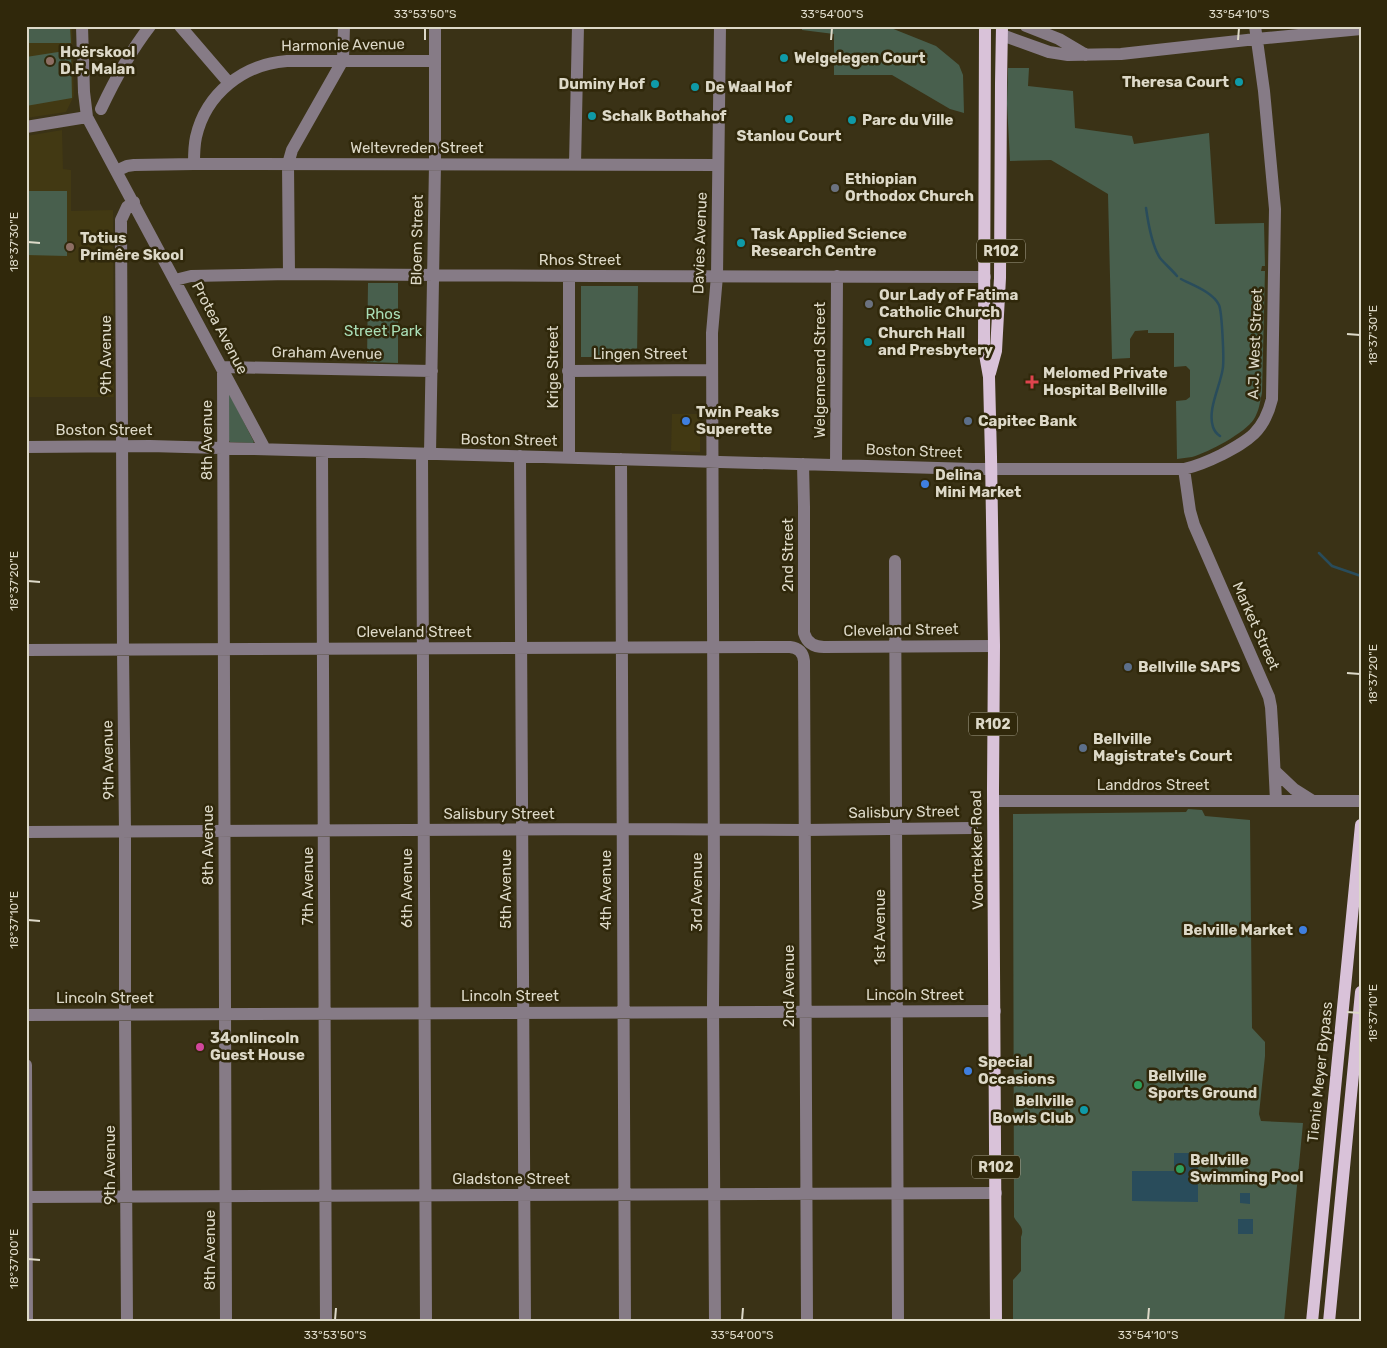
<svg xmlns="http://www.w3.org/2000/svg" width="1387" height="1348" font-family="Rubik,sans-serif">
<style>
.built{fill:#423913}
.green{fill:#485f4d}
.water{fill:#294c5b}
.lines{fill:none;stroke-linecap:round;stroke-linejoin:round}
.stream{stroke:#294c5b;stroke-width:2.5}
.minor{stroke:#867b86;stroke-width:12}
.major{stroke:#d9c2d9;stroke-width:12}
.ticks{fill:none;stroke:#ddd9c8;stroke-width:2}
.culture-dot{fill:#0f9aa8;stroke:#30280b;stroke-width:2}
.education-dot{fill:#8d6e63;stroke:#30280b;stroke-width:2}
.worship-dot{fill:#6b7280;stroke:#30280b;stroke-width:2}
.health-dot{fill:#e0444e;stroke:#30280b;stroke-width:2}
.shop-dot{fill:#3f7fe0;stroke:#30280b;stroke-width:2}
.service-dot{fill:#5c6f8a;stroke:#30280b;stroke-width:2}
.hotel-dot{fill:#d1479c;stroke:#30280b;stroke-width:2}
.leisure-dot{fill:#2e9e5b;stroke:#30280b;stroke-width:2}
.labels{text-anchor:middle;dominant-baseline:central;stroke-width:5;stroke-linejoin:round;paint-order:stroke}
.shield{fill:#30280b;stroke:#a9a48f;stroke-width:1}
.shield-label{font-size:14px;font-weight:bold;fill:#ddd9c8}
.street-label{font-size:15px;fill:#ddd9c8;stroke:#30280b}
.poi-label{font-size:15px;font-weight:bold;fill:#ddd9c8;stroke:#30280b;text-anchor:start}
.park-label{font-size:15px;fill:#a9deb6;stroke:#30280b}
.neatline{fill:none;stroke:#ddd9c8;stroke-width:2}
.ticks-label{font-size:12px;text-anchor:middle;fill:#ddd9c8}
</style>
<rect width="100%" height="100%" fill="#3a3216"/>
<path class="built" d="M26,26H72L74,96L66,112L26,118Z
M62,130L63,169L71,170V211L113,210L114,397H26V136Z
M672,414H700V452L671,451Z"/>
<path class="green" d="M26,26H70L71,43H26Z
M802,26H886L936,46L959,65L963,75L964,113L950,109L892,75H834V34L802,30Z
M71,50L72,98L26,106V57Z
M1008,68H1029L1028,86L1073,91L1075,128L1132,136L1134,144L1209,133L1215,224L1264,223L1265,266H1262L1261,271H1265L1262,393C1260,402 1259,411 1254,419C1245,433 1209,452 1192,457C1187,458 1182,458 1177,459L1176,401L1186,400L1190,397V370L1186,366L1174,367V333H1148V330L1135,331L1130,339V358L1112,359L1108,194L1051,160L1010,161L1007,104Z
M26,191H67V256L26,255Z
M368,283H398V363L367,362Z
M581,286H638L637,357H581Z
M229,393L254,442L253,443L230,442L228,439Z
M1188,809L1202,810L1205,816L1250,820L1252,1028L1265,1042V1056L1259,1114L1261,1121L1303,1123L1284,1322H1013V1280L1021,1271V1237C1025,1227 1018,1225 1014,1217L1013,814L1186,812Z"/>
<path class="water" d="M1174,1153H1198V1202L1132,1201V1171H1174Z
M1240,1193H1250V1204L1240,1203Z
M1238,1219H1253V1234H1238Z"/>
<g class="lines">
<path class="stream" d="M1146,208C1148,222 1152,246 1160,258C1165,264 1172,270 1177,276
M1181,279C1192,285 1213,292 1219,305C1222,312 1224,357 1223,367C1221,385 1207,409 1213,427C1214,430 1217,434 1220,436
M1319,553L1332,566L1361,576"/>
<path class="minor" d="M82,26L84,92L87,117L265,449
M180,26L229,83
M1026,26L1059,39L1086,55
M1002,35L1049,52L1068,55L1121,54L1256,39L1361,29
M101,109C115,79 130,52 150,26
M26,127L87,117
M194,164C194,155 194,146 196,137C206,93 244,64 287,61H434
M575,164L578,26
M116,171L127,166L134,165L194,164L718,165
M289,274L288,164L292,150L343,60L344,26
M175,280L191,276L289,274L594,276L985,277
M568,371L712,370
M26,447L150,446L973,469H1184C1197,466 1209,461 1221,455C1249,440 1264,432 1272,399L1275,209L1264,91L1255,26
M322,451L326,1322
M422,454L426,1322
M430,454L435,164V26
M520,456L525,1322
M569,458V276
M621,459L625,1322
M803,464L804,507V633C807,643 814,647 824,647L994,646
M836,465L837,276
M1184,469L1190,511L1194,525L1269,697L1271,707L1273,739L1276,801
M895,561L898,1322
M26,650L790,647C798,648 803,652 804,661L807,1322
M1275,771L1294,789L1313,801
M993,801H1361
M26,832L623,829L805,830L972,828
M26,1015L995,1011
M26,1065L27,1322
M26,1197L996,1193
M127,1322L125,1014V832L123,650L121,220L127,207L134,202
M226,1322L223,367L432,371
M715,1322L713,1004L714,884L712,333L717,276L720,26"/>
<path class="major" d="M985,26L984,349L989,377L991,457L994,646L993,790L996,1322
M990,373L996,351L1000,278L1001,83L1002,26
M1312,1322L1361,825
M1329,1322L1361,992"/>
</g>
<path class="ticks" d="M425,40V28M831,40L832,28M1238,40L1239,28M28,242L40,243M1347,334L1360,335M28,581L40,582M1347,673L1360,674M28,920L40,921M1347,1012L1360,1013M28,1259L40,1260M335,1320L336,1308M742,1320L743,1308M1148,1320L1149,1308"/>
<g class="culture-dot">
<circle cx="784" cy="58" r="5"/>
<circle cx="1239" cy="82" r="5"/>
<circle cx="655" cy="84" r="5"/>
<circle cx="695" cy="87" r="5"/>
<circle cx="592" cy="116" r="5"/>
<circle cx="789" cy="119" r="5"/>
<circle cx="852" cy="120" r="5"/>
<circle cx="741" cy="243" r="5"/>
<circle cx="868" cy="342" r="5"/>
<circle cx="1084" cy="1110" r="5"/>
</g>
<g class="education-dot">
<circle cx="50" cy="61" r="5"/>
<circle cx="70" cy="247" r="5"/>
</g>
<g class="worship-dot">
<circle cx="835" cy="188" r="5"/>
<circle cx="869" cy="304" r="5"/>
</g>
<path class="health-dot" d="M1029.5 374.5h5v5h5v5h-5v5h-5v-5h-5v-5h5z"/>
<g class="shop-dot">
<circle cx="686" cy="421" r="5"/>
<circle cx="925" cy="484" r="5"/>
<circle cx="1303" cy="930" r="5"/>
<circle cx="968" cy="1071" r="5"/>
</g>
<g class="service-dot">
<circle cx="968" cy="421" r="5"/>
<circle cx="1128" cy="667" r="5"/>
<circle cx="1083" cy="748" r="5"/>
</g>
<circle class="hotel-dot" cx="200" cy="1047" r="5"/>
<g class="leisure-dot">
<circle cx="1138" cy="1085" r="5"/>
<circle cx="1180" cy="1169" r="5"/>
</g>
<g class="labels">
<g class="shield">
<rect x="977" y="239.5" width="48" height="23" rx="4"/>
<rect x="969" y="712.5" width="48" height="23" rx="4"/>
<rect x="972" y="1155.5" width="48" height="23" rx="4"/>
</g>
<g class="shield-label">
<text x="1001" y="251">R102</text>
<text x="993" y="724">R102</text>
<text x="996" y="1167">R102</text>
</g>
<g class="street-label">
<text transform="translate(343 45) rotate(-1)">Harmonie Avenue</text>
<text x="417" y="148">Weltevreden Street</text>
<text transform="translate(417 240) rotate(-89)">Bloem Street</text>
<text transform="translate(700 243) rotate(-88)">Davies Avenue</text>
<text x="580" y="260">Rhos Street</text>
<text transform="translate(220 328) rotate(62)">Protea Avenue</text>
<text transform="translate(1255 344) rotate(-88)">A.J. West Street</text>
<text transform="translate(327 353) rotate(1)">Graham Avenue</text>
<text x="640" y="354">Lingen Street</text>
<text transform="translate(106 355) rotate(-90)">9th Avenue</text>
<text transform="translate(553 367) rotate(-90)">Krige Street</text>
<text transform="translate(820 370) rotate(-90)">Welgemeend Street</text>
<text x="104" y="430">Boston Street</text>
<text transform="translate(207 440) rotate(-90)">8th Avenue</text>
<text transform="translate(509 440) rotate(1)">Boston Street</text>
<text transform="translate(914 451) rotate(2)">Boston Street</text>
<text transform="translate(788 555) rotate(-90)">2nd Street</text>
<text transform="translate(1256 626) rotate(66)">Market Street</text>
<text transform="translate(901 630) rotate(-1)">Cleveland Street</text>
<text x="414" y="632">Cleveland Street</text>
<text transform="translate(108 760) rotate(-91)">9th Avenue</text>
<text x="1153" y="785">Landdros Street</text>
<text transform="translate(904 812) rotate(-1)">Salisbury Street</text>
<text x="499" y="814">Salisbury Street</text>
<text transform="translate(208 845) rotate(-90)">8th Avenue</text>
<text transform="translate(977 850) rotate(-91)">Voortrekker Road</text>
<text transform="translate(308 886) rotate(-90)">7th Avenue</text>
<text transform="translate(407 888) rotate(-90)">6th Avenue</text>
<text transform="translate(506 889) rotate(-90)">5th Avenue</text>
<text transform="translate(606 890) rotate(-90)">4th Avenue</text>
<text transform="translate(697 892) rotate(-90)">3rd Avenue</text>
<text transform="translate(880 927) rotate(-90)">1st Avenue</text>
<text transform="translate(789 986) rotate(-90)">2nd Avenue</text>
<text x="915" y="995">Lincoln Street</text>
<text x="510" y="996">Lincoln Street</text>
<text x="105" y="998">Lincoln Street</text>
<text transform="translate(1320 1072) rotate(-84)">Tienie Meyer Bypass</text>
<text transform="translate(110 1165) rotate(-90)">9th Avenue</text>
<text x="511" y="1179">Gladstone Street</text>
<text transform="translate(210 1250) rotate(-90)">8th Avenue</text>
</g>
<g class="poi-label">
<text x="60" y="52">Hoërskool<tspan x="60" dy="17">D.F. Malan</tspan></text>
<text x="794" y="58">Welgelegen Court</text>
<text x="1229" y="82" text-anchor="end">Theresa Court</text>
<text x="645" y="84" text-anchor="end">Duminy Hof</text>
<text x="705" y="87">De Waal Hof</text>
<text x="602" y="116">Schalk Bothahof</text>
<text x="862" y="120">Parc du Ville</text>
<text x="789" y="136" text-anchor="middle">Stanlou Court</text>
<text x="845" y="179">Ethiopian<tspan x="845" dy="17">Orthodox Church</tspan></text>
<text x="751" y="234">Task Applied Science<tspan x="751" dy="17">Research Centre</tspan></text>
<text x="80" y="238">Totius<tspan x="80" dy="17">Primêre Skool</tspan></text>
<text x="879" y="295">Our Lady of Fatima<tspan x="879" dy="17">Catholic Church</tspan></text>
<text x="878" y="333">Church Hall<tspan x="878" dy="17">and Presbytery</tspan></text>
<text x="1043" y="373">Melomed Private<tspan x="1043" dy="17">Hospital Bellville</tspan></text>
<text x="696" y="412">Twin Peaks<tspan x="696" dy="17">Superette</tspan></text>
<text x="978" y="421">Capitec Bank</text>
<text x="935" y="475">Delina<tspan x="935" dy="17">Mini Market</tspan></text>
<text x="1138" y="667">Bellville SAPS</text>
<text x="1093" y="739">Bellville<tspan x="1093" dy="17">Magistrate's Court</tspan></text>
<text x="1293" y="930" text-anchor="end">Belville Market</text>
<text x="210" y="1038">34onlincoln<tspan x="210" dy="17">Guest House</tspan></text>
<text x="978" y="1062">Special<tspan x="978" dy="17">Occasions</tspan></text>
<text x="1148" y="1076">Bellville<tspan x="1148" dy="17">Sports Ground</tspan></text>
<text x="1074" y="1101" text-anchor="end">Bellville<tspan x="1074" dy="17">Bowls Club</tspan></text>
<text x="1190" y="1160">Bellville<tspan x="1190" dy="17">Swimming Pool</tspan></text>
</g>
<g class="park-label">
<text x="383" y="314">Rhos<tspan x="383" dy="17">Street Park</tspan></text>
</g>
</g>
<rect width="1387" height="1348" fill="none" stroke="#30280b" stroke-width="55"/>
<rect x="28" y="28" width="1332" height="1292" class="neatline"/>
<g class="ticks-label">
<text x="425" y="18">33°53'50"S</text>
<text x="832" y="18">33°54'00"S</text>
<text x="1239" y="18">33°54'10"S</text>
<text transform="translate(14 242) rotate(-90)" y="4">18°37'30"E</text>
<text transform="translate(1373 335) rotate(-90)" y="4">18°37'30"E</text>
<text transform="translate(14 581) rotate(-90)" y="4">18°37'20"E</text>
<text transform="translate(1373 674) rotate(-90)" y="4">18°37'20"E</text>
<text transform="translate(14 920) rotate(-90)" y="4">18°37'10"E</text>
<text transform="translate(1373 1013) rotate(-90)" y="4">18°37'10"E</text>
<text transform="translate(14 1259) rotate(-90)" y="4">18°37'00"E</text>
<text x="335" y="1339">33°53'50"S</text>
<text x="742" y="1339">33°54'00"S</text>
<text x="1148" y="1339">33°54'10"S</text>
</g>
</svg>
